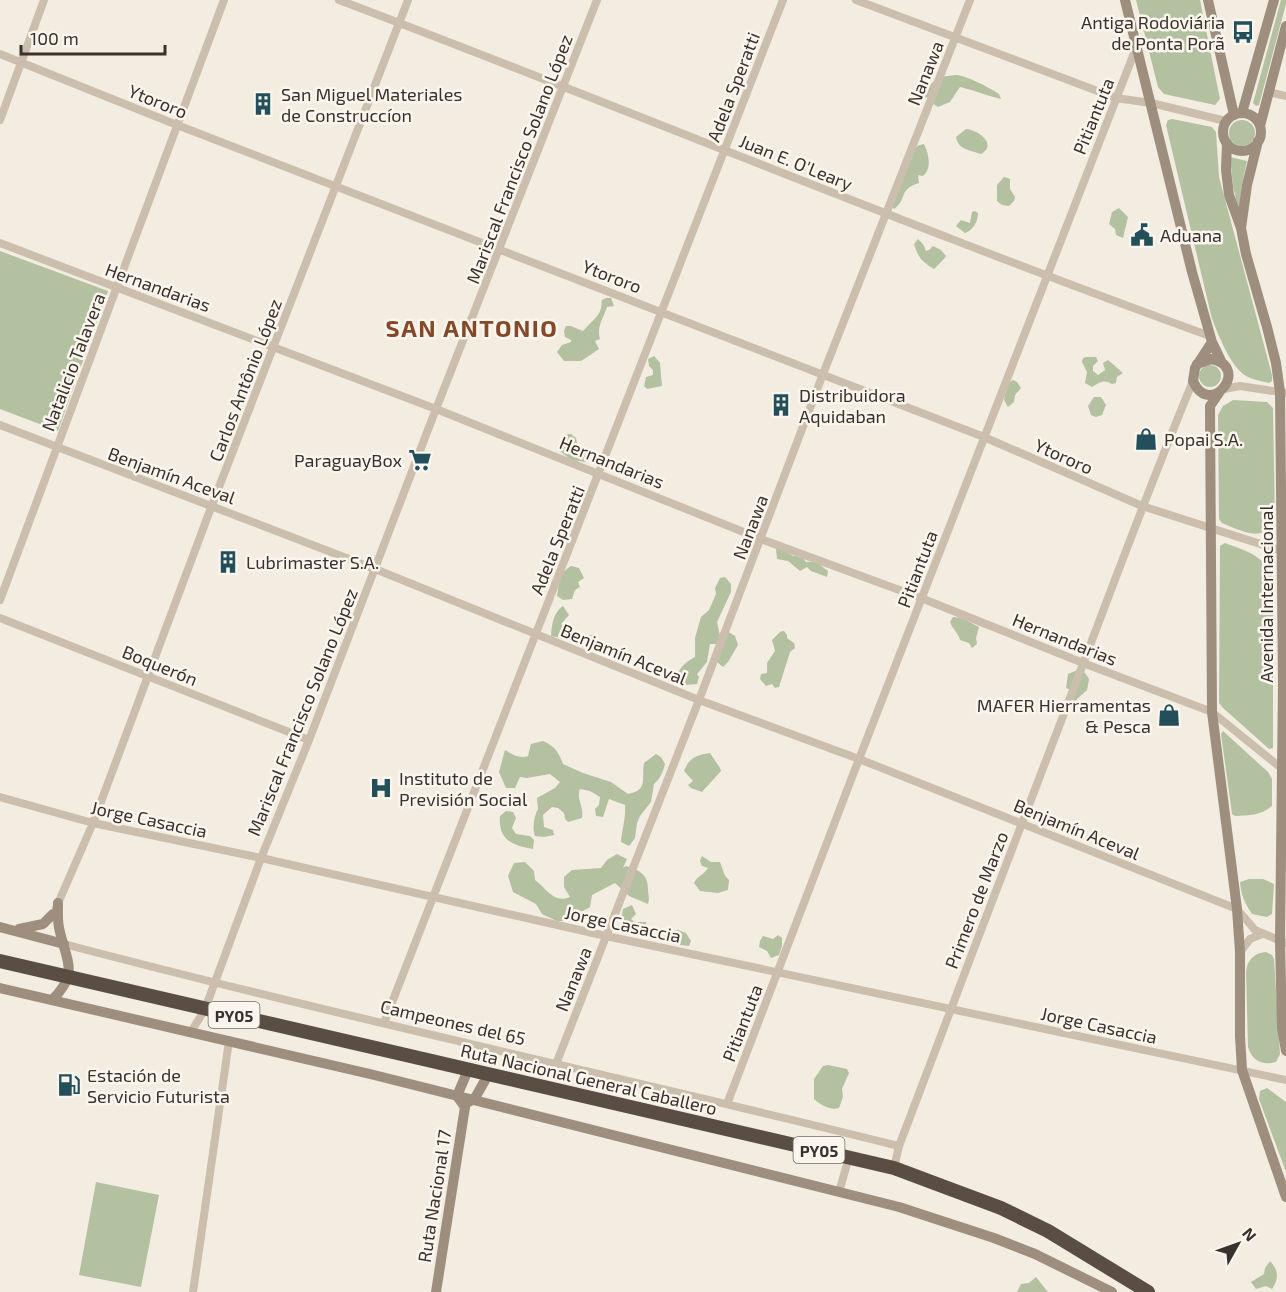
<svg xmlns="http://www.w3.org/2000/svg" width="1286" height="1292" font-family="'Exo 2',sans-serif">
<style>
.green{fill:#b3c1a1}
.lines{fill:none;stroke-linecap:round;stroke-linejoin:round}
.street{stroke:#cbbead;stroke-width:8}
.secondary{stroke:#9e8e7e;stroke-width:10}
.highway{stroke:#5a4d43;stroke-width:14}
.labels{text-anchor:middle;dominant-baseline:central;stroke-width:5;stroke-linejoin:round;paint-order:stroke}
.shield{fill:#faf6ee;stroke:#736c66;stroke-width:1.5}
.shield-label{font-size:16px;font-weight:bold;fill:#39312b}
.poi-label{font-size:18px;fill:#39312b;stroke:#faf6ee;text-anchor:start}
.street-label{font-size:18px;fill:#39312b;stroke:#faf6ee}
.district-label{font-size:24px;font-weight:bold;letter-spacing:1.5px;fill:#854928;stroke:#faf6ee}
</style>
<rect width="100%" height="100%" fill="#f3ece1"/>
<path class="green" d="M1136,0H1200L1220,99L1215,105L1164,94L1158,87Z
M1281,0H1286V4L1259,105L1256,106L1253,103Z
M956,75C968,76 990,88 999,94L1001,99C987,96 974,90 960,87L950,102L938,107L932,103L931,96L921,99L919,93L940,77Z
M1172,119L1212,127L1216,132L1219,177L1272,375V381L1269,383C1262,381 1253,380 1246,376C1230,366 1219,336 1212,319L1166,125L1168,120Z
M1229 133a13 13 0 1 1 26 0a13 13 0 1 1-26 0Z
M966,129C978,130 998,144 981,154C970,150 958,150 956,137Z
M924,144C929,154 932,169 923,176L918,175L919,183C898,189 908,199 894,209L887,201C890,190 903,173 910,162C913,158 913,152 916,148C919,144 920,145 924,144Z
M1230,157L1247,161L1242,184L1239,212L1233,186Z
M1004,177L1010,179V189L1015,197L1014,201L1009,206L1002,205L997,201V185Z
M1119,208L1128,217L1123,238L1116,235L1115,229L1109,224L1112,212Z
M975,211L978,213C978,222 973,230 965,233L956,226L961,220L970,223L972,212Z
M918,239L923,244L926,251L929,250L933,246L941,250L946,256L944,259L934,269C922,262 918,257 914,244Z
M0,251L108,291L58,431L0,409Z
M606,298H611L614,306L607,307C604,317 596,327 600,339L595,341L599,349L581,361H564L557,352L562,345L571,342V340L565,337L564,331L566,326H571L583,331C587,326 599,316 600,311C602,307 601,304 602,300Z
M654,356L660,363L662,386L647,389L644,386L646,377L653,375V370L649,366L648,359Z
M1086,357H1096L1098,361L1093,366V371L1098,375L1105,370L1103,363L1108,360L1123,373L1117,377L1116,383L1112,384C1104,379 1100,382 1092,387L1085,383L1087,372L1082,362L1083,358Z
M1199 376a11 11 0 1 1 22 0a11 11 0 1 1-22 0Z
M1013,380L1017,382L1021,388L1015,395L1014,402L1008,407L1004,400L1007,384Z
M1094,397H1101L1106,405L1102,415L1096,417L1091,415L1088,406Z
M1233,400L1267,402L1273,408L1275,521C1262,544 1240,530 1222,523L1219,519L1218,415L1223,406Z
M568,434H571L576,438L578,449L588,453L590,460L586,462L571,460L561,452V439Z
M1225,543C1246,551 1264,555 1273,578V748L1269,749L1222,707L1219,703L1220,546Z
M780,548L793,556H801L806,562H816L828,571L827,577L811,571L807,567L800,571L788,561L777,559L776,549Z
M571,566L579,568L584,578L578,582L580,587L575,590L572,599L563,600L557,596C559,584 560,572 571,566Z
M725,577L731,584V592L717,622L720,636L727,631L735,636L738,645L728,662L723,667L716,661L718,644H710L707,662L697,674L699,677L697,684L685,685L675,681C678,669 684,663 695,657V638L701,617L709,610L716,594L715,588L720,578Z
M563,606L569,615L561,624L567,629L568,634L561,638L551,636C552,624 553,613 563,606Z
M953,617L962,618L979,627L976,638L977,644L972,648L969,643L960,640C958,632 953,630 950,622Z
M784,631L787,635V638L794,643L795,648L790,652L779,687L775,688L772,684L766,686L760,679L761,674L767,673V663L775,651L772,640L780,632Z
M592,635C599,644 608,641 615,649H621V659L617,661L601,652L583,648L579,641L585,636Z
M1078,670L1085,673L1089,679L1087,690L1077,699L1073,706L1067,703L1071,690L1066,688L1068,674Z
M1223,731L1268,772L1272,779V806C1260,816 1249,815 1235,816L1232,814L1221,734Z
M543,741C555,746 559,753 563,764L583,773L611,782L628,794C649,790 641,778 644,763L656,754L661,757L665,764C663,772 660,779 654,784L651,802L640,816L637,823L635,838L629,846L621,842C622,829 626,818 625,805L609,799L603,817L596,816L595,809L599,805L600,797L590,791L580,789C576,800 584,805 582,818L568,822L565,819L564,813L558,808L552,807L543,815L544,827L553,830L554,835L544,837L535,836C532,828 534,816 538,809L537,798L555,788L560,782L550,774L527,778L520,777L515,788H506L499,772L505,750C513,755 519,759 528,756L531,744Z
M710,753L720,768L721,771L702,792L691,788L688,785L693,781L684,771C689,758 696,755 710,753Z
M506,811L513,812L516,818L512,828L516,834L530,836L534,840L533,849C512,846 498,839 500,816Z
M617,854L627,859L623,868L626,866C639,870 648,874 648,889C648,895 650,898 648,904L629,896L615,883L592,895L590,907L565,921H557L542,914L536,904L513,892L508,876L514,863L525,862L534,871L535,880C547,889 554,904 570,897L564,887V877L572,870L601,868L607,860Z
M702,856L711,862H720L725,876L729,880L728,890L718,893L700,891L694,883C697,876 704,875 708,868L702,866L700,861Z
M1249,879H1263L1274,884L1272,914L1267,917L1252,914C1245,904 1241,895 1240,882Z
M632,905L636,914L631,919L635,922H646L647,932C635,933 629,929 621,920L623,909Z
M678,930L686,933L691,941L689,946L673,944L668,938L669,931Z
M778,935L782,938V946L779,955L771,958L767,951L759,947L760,941L763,936L773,939Z
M1266,952L1272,955L1274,959L1280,1054L1276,1062C1263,1066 1252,1061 1248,1047L1246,972C1247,960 1254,953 1266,952Z
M828,1065L847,1069L849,1073L842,1089L843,1097L839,1108C832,1111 820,1105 814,1099V1079L823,1066Z
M1267,1088L1286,1102V1172L1259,1099L1260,1091Z
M96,1182L159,1195L141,1287L79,1275Z
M1270,1261C1279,1271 1279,1278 1272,1289L1266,1286L1256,1289L1251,1282L1264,1274L1265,1268Z
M1036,1277L1048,1292H1017L1021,1284L1029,1283Z"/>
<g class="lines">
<path class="street" d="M339,0C630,110 917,230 1210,336
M856,0L1116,98L1151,103L1226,121
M0,54L177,125L984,437L1142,506L1282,551
M1268,92L1286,96
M0,120L44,0
M0,243L436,409L761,539L921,598L1083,663L1212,712L1281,768
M1224,389L1240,386L1286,393
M0,425L375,569L699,700L859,759L1237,909L1255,930L1286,943
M0,600L224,0
M0,618L309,740
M0,797L93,823L261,858L606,936L1286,1080
M56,908L93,823L212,505L408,0
M64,944C341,1017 621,1077 899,1146
M1240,952L1250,939L1262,934
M384,1023L783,0
M191,1032L205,1009L261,858L309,740L436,409L597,0
M556,1064L699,700L823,374L970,0
M727,1104L859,759L1136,48
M894,1168L899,1146C960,985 1021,825 1083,664C1119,569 1154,475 1193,381
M839,1192L849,1157
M193,1292L229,1041"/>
<path class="secondary" d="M1125,0L1192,272L1212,342L1222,363
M1208,0L1234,115
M1242,113L1274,0
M1223 132a19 19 0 1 1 38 0a19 19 0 1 1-38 0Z
M1260,126L1286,26
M1227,143L1226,170L1229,195L1241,228L1246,254L1267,327L1276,363L1280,392L1283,684L1280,941L1282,1028L1286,1051
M1241,228L1247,185L1258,141
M1197,364L1211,359C1252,366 1210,420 1193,381L1195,368L1212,342
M1219,393L1210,406L1212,712L1237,909L1240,952V1036L1242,1070L1286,1197
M0,927L64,944
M19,929L43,924L53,914
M0,988L370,1074L899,1207L994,1238L1035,1254L1112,1292
M52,1000C79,973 67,963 60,932C57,922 58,913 58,903
M467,1103L475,1098L488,1075
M436,1292L465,1107L457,1096L468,1070"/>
<path class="highway" d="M0,961L894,1168L1001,1208L1048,1231L1148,1292"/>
</g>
<defs>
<g id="bus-bare" transform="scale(1.8)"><path d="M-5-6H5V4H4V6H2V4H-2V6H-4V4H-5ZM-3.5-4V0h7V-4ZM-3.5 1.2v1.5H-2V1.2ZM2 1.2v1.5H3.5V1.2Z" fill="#224f5a" stroke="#faf6ee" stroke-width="2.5" paint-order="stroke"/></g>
<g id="building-bare" transform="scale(1.8)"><path d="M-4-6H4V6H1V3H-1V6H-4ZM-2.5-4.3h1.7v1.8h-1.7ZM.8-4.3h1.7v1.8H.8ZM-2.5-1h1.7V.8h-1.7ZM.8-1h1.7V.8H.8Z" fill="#224f5a" stroke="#faf6ee" stroke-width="2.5" paint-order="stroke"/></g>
<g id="civic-bare" transform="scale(1.8)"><path d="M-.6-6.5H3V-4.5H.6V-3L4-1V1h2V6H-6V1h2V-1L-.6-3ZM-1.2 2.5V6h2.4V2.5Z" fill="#224f5a" stroke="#faf6ee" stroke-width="2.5" paint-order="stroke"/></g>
<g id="shop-bare" transform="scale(1.8)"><path d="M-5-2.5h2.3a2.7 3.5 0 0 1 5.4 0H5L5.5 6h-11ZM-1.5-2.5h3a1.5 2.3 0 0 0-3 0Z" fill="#224f5a" stroke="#faf6ee" stroke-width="2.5" paint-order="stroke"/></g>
<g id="supermarket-bare" transform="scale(1.8)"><path d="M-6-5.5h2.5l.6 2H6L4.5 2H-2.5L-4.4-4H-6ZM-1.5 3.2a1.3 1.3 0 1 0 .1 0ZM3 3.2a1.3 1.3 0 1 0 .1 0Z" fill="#224f5a" stroke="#faf6ee" stroke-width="2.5" paint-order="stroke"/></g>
<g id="hospital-bare" transform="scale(1.8)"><path d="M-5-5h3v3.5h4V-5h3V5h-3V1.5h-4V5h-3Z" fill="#224f5a" stroke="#faf6ee" stroke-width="2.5" paint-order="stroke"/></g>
<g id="fuel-bare" transform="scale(1.8)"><path d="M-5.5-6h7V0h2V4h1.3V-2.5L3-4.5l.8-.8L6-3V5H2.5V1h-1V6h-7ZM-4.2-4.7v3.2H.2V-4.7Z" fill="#224f5a" stroke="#faf6ee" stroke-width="2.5" paint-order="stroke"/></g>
</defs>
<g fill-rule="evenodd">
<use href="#bus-bare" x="1243" y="32"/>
<use href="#building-bare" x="263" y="104"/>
<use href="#civic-bare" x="1142" y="235"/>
<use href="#building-bare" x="781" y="405"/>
<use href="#shop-bare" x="1146" y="439"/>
<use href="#supermarket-bare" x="420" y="460"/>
<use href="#building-bare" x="228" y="562"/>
<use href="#shop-bare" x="1169" y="715"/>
<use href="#hospital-bare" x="381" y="788"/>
<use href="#fuel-bare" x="69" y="1085"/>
</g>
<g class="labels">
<g class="shield">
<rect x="208.5" y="1002" width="51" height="26" rx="4.5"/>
<rect x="793.5" y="1137" width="51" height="26" rx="4.5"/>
</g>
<g class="shield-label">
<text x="234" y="1015">PY05</text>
<text x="819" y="1150">PY05</text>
</g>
<g class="poi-label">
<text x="1225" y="22" text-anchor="end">Antiga Rodoviária<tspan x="1225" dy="21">de Ponta Porã</tspan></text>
<text x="281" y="94">San Miguel Materiales<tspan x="281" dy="21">de Construccíon</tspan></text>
<text x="1160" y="235">Aduana</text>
<text x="799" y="395">Distribuidora<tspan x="799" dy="21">Aquidaban</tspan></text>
<text x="1164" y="439">Popai S.A.</text>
<text x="402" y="460" text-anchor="end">ParaguayBox</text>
<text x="246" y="562">Lubrimaster S.A.</text>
<text x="1151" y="705" text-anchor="end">MAFER Hierramentas<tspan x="1151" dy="21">&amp; Pesca</tspan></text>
<text x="399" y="778">Instituto de<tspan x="399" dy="21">Previsión Social</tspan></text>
<text x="87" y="1075">Estación de<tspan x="87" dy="21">Servicio Futurista</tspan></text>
</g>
<g class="street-label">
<text transform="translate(925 73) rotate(-68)">Nanawa</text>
<text transform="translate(733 87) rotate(-69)">Adela Speratti</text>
<text transform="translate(158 101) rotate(22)">Ytororo</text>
<text transform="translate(1093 116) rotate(-68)">Pitiantuta</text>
<text transform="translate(519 159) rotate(-69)">Mariscal Francisco Solano López</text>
<text transform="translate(796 162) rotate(22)">Juan E. O'Leary</text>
<text transform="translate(612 276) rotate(21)">Ytororo</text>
<text transform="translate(158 287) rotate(20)">Hernandarias</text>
<text transform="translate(73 362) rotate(-69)">Natalicio Talavera</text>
<text transform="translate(245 380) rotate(-69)">Carlos Antônio López</text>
<text transform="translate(1064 456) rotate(24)">Ytororo</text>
<text transform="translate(612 462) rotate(22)">Hernandarias</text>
<text transform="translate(172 475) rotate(20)">Benjamín Aceval</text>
<text transform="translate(750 527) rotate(-69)">Nanawa</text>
<text transform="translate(557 540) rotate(-68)">Adela Speratti</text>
<text transform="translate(917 569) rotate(-69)">Pitiantuta</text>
<text transform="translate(1266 594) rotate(-90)">Avenida Internacional</text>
<text transform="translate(1065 639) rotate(22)">Hernandarias</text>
<text transform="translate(624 654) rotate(22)">Benjamín Aceval</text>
<text transform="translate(160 665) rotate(22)">Boquerón</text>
<text transform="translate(302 712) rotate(-68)">Mariscal Francisco Solano López</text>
<text transform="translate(149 819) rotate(12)">Jorge Casaccia</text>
<text transform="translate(1077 829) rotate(22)">Benjamín Aceval</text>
<text transform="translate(976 900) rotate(-69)">Primero de Marzo</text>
<text transform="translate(623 924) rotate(12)">Jorge Casaccia</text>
<text transform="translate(573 979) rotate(-68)">Nanawa</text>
<text transform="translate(453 1022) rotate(13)">Campeones del 65</text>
<text transform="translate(742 1023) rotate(-69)">Pitiantuta</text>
<text transform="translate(1099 1025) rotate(12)">Jorge Casaccia</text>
<text transform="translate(589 1079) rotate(13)">Ruta Nacional General Caballero</text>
<text transform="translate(434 1196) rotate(-81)">Ruta Nacional 17</text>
</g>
<g class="district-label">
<text x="472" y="327">SAN ANTONIO</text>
</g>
</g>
<g transform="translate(1238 1244) rotate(50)" stroke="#faf6ee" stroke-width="4.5" paint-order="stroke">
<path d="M0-4.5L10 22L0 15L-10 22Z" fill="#39312b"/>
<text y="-9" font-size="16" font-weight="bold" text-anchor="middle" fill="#39312b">N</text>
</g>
<path d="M21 45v9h144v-9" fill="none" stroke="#39312b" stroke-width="3"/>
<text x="30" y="45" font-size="18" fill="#39312b" stroke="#faf6ee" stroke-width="4.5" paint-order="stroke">100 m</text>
</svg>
